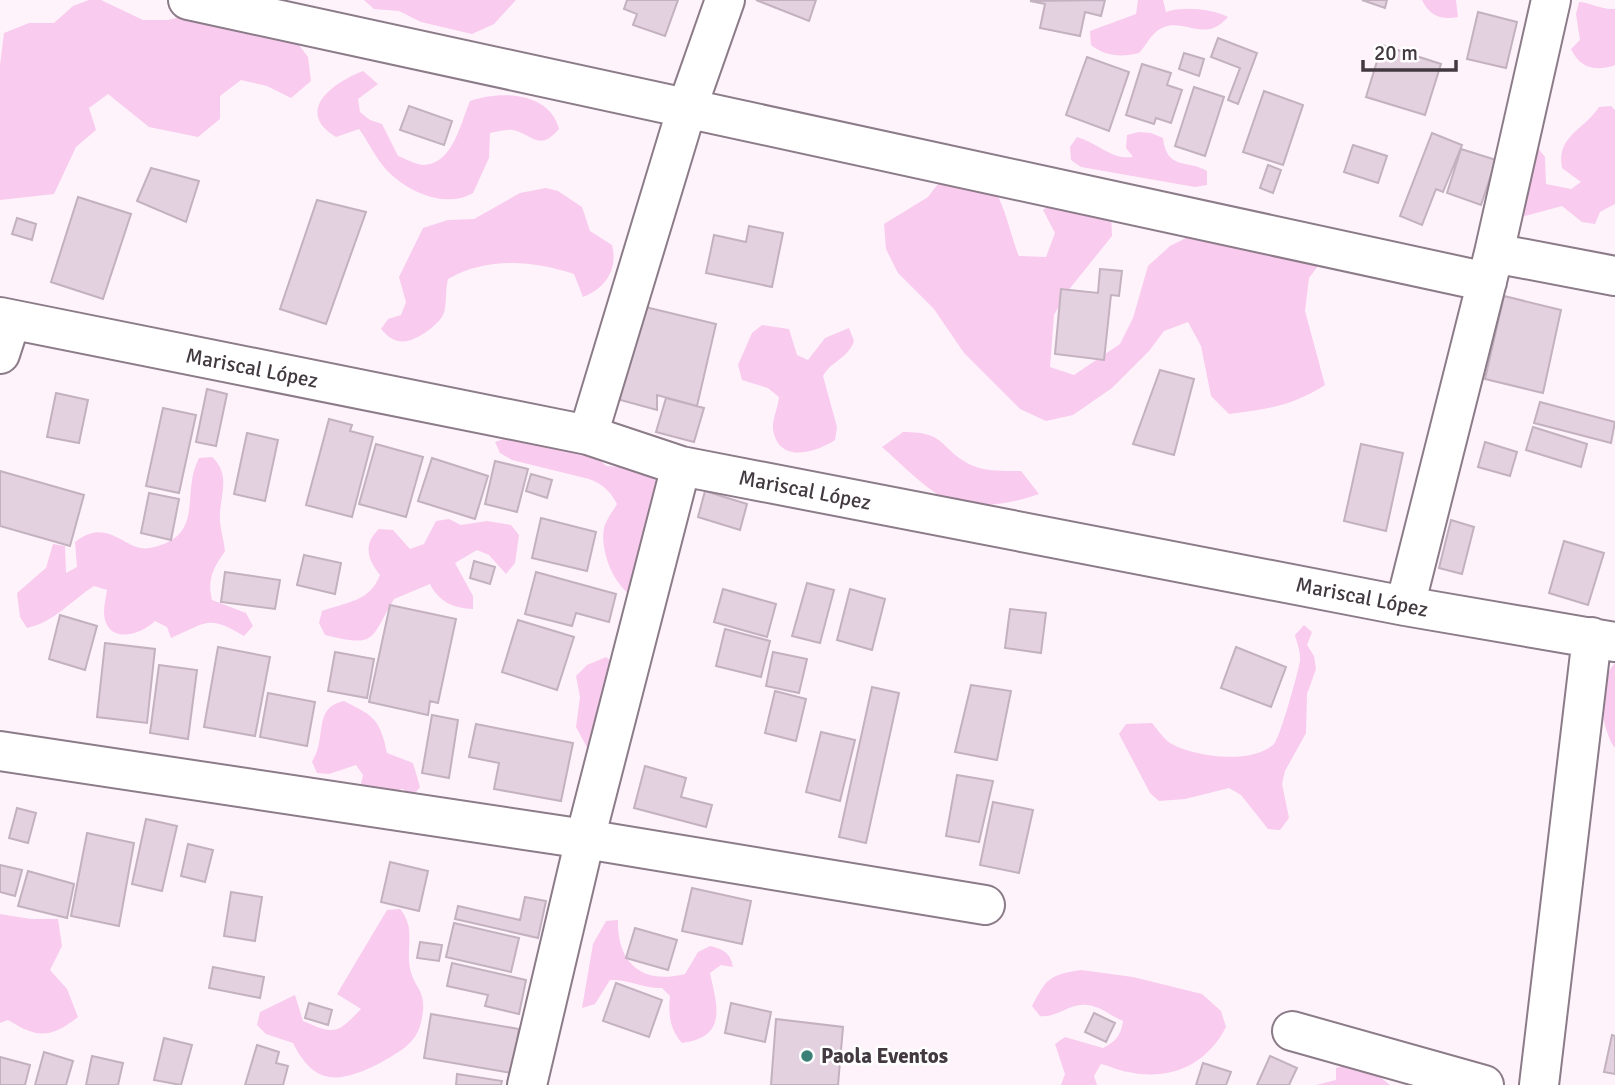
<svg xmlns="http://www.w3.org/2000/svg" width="1615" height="1085" font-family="Signika,sans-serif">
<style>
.green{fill:#f9cbee}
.building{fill:#e4d1e0;stroke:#c3b1bf;stroke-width:2}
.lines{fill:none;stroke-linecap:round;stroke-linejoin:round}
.minor-casing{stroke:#8c7b88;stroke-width:42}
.minor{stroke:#fff;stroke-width:38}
.poi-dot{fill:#3a8077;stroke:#fff;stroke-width:2.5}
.labels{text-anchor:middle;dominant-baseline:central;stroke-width:5;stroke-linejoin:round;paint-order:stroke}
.street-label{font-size:21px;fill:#423a40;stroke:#fff}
.poi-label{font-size:21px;font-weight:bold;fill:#423a40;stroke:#fff;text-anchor:start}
</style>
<rect width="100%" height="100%" fill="#fef3fb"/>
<path class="green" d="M89,0H101L143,20H168L193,14L293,37L308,57L311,81L291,98L267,86L241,80L220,96V119L198,137L149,127L108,94L89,108L96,130L76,147L54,194L0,200V65L4,33L29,23H54L73,6Z
M364,0H516L494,24L472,34L421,22L399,11L374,9Z
M1138,0H1163L1166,12C1184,6 1212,9 1228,17C1203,46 1181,13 1157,31C1150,36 1145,47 1139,53C1122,57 1106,57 1091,45L1090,31L1136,14Z
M1422,0H1456L1458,17C1440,20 1430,16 1422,0Z
M1579,2C1593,3 1601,10 1615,9V65C1595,72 1580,68 1571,49L1580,40L1576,14Z
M363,71L378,84L358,99L360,112L370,120L382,124L398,156C406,159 417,165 424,165C453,164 461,122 470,101C500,90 550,92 559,129C539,152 534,135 513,130C506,129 497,132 490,133L489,158L473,193C445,210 403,190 384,167C374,155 368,141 359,129L336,137C293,111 334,82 363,71Z
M1611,106L1615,110V204L1600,212L1595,224L1582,222L1562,206L1525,216L1513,210L1537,147L1545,157L1546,184L1571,189L1581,182L1562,168C1556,136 1584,130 1599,107Z
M1139,132L1151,133L1163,138C1167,171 1187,159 1207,171V185L1195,187L1081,167L1071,160L1070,147L1077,137C1098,143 1111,160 1133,157L1126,148L1127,135Z
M947,172C960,176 978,178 989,185C1003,194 1011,238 1019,256L1046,257L1055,233L1043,210L1064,195L1111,210L1112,236L1067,292L1054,315L1050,367L1074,375L1120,344L1133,318L1148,266L1170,246L1194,234L1324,258L1309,278L1305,311L1325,385C1294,405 1266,410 1229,414L1211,396L1201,346L1188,322L1164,331L1149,351L1112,388L1073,415L1046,421L1020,409L964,353L934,309L898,273L886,249L884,224L928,197Z
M546,188L558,191L582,207L590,231L612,245C618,269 606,288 583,297L574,274C532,260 486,257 448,279C445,291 447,302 444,313C441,320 435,325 429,330C410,343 397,348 381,329L388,319L401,315L406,302L399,277L423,228L448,220L474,219L520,193Z
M762,325L789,329L797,355L808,360L825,338L849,328L854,341C848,359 832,360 823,376L837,427L835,440C815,453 778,464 773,429C772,420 778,408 779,397L768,388L742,380L738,365L752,333Z
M903,432C948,432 938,448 971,465C986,472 1005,471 1021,471L1039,494C1011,504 963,513 937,494C918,481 900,463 882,447Z
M507,438L587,447L606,466L642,468L657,482L658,495L637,559L640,586L628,593C612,580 600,550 604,528C606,520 613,511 617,504C610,491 603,484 589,479L512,460L500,453L495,442Z
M212,457C233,476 218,498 220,522C221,532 224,541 225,551C213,569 207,579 212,600L246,613L253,626L244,636C207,614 207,623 171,638L167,627L155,621C140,636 105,645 104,612C104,605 106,597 107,590L94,586C72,600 53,623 27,628L20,617L17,593L46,568L53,544L65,546L66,573L77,567L75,542C109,515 125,553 150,548C207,537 180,493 199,458Z
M449,519L461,525L487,521L511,525L519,535L515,563L506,574L489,555L477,550L455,563L473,596V609C453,608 439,602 430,584L394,599C370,639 378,648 325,635L319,623L322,611C346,602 370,602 380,575C367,559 363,544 379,529L393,530L410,549L424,544L436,521Z
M1304,625L1312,632L1307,645L1314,656L1316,669L1307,694L1306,733L1285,771L1282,784L1289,818L1280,830L1268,829L1241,795L1229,788L1185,799L1159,801L1150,793L1119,734L1126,724L1152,723C1157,729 1164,739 1170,743C1194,757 1252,765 1274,744C1280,738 1298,673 1300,661C1301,653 1297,643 1295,635Z
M606,657L611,661L612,672L589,751L576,727L580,697L576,676L587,665Z
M1615,663V747H1614C1600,724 1596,684 1615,663Z
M344,701C374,716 380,719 387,753L413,763L420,787L412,797L403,789L374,795L360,788L363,775L356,765L329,774L317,773L312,762C328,736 312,708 344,701Z
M400,909C414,926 408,940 409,960C411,992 431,986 420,1026C415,1044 397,1053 382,1062C338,1085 314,1085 293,1043L266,1034L257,1025L260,1012L295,995L303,1021C335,1035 337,1034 361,1009L337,994L387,910Z
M0,914L31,919H58L62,946L50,970L67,989L78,1017C50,1039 37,1038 8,1020L0,1023Z
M618,920C617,963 642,985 685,974L698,952L710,946C724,949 731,954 733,967L721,965L710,973C717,1006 728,1037 682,1043C670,1030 668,1014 670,996L662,988C644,989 629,979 610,980L595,1004L582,1008L593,944L606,921Z
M1081,970L1133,977L1202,994L1221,1011L1226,1027C1206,1066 1169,1081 1128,1072C1119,1071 1111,1066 1101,1064L1094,1076L1097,1085H1061L1065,1074L1055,1044L1065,1037L1103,1048C1115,1042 1121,1036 1123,1021C1111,1016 1100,1006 1087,1005C1069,1003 1058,1018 1040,1016L1032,1006C1047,978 1049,975 1081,970Z
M1360,1061L1390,1085H1316L1336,1080V1068Z"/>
<path class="building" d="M627,0H678L665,36L633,25L637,14L624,9Z
M756,0H816L809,21Z
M1105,0L1101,16L1085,12L1080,36L1040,28L1045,4L1030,1Z
M1362,0H1387L1385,8Z
M1478,12L1517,22L1506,68L1467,59Z
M1218,38L1257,53L1238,104L1228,100L1240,68L1211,57Z
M1382,45L1441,64L1425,115L1366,97Z
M1184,53L1204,59L1199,76L1179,69Z
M1087,57L1129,72L1109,131L1066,115Z
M1142,64L1171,73L1167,85L1182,90L1171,123L1156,118L1154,124L1126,115Z
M1194,87L1224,97L1205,156L1175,146Z
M1264,91L1303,105L1283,165L1243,152Z
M409,106L452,121L444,145L400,130Z
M1432,133L1462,145L1443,192L1436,189L1422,225L1400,216Z
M1353,145L1387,156L1378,183L1344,172Z
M1461,149L1496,160L1481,205L1447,193Z
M1268,165L1281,170L1273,193L1260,188Z
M151,168L199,181L186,222L137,201Z
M78,197L131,214L103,299L51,282Z
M317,200L366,212L326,324L280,309Z
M17,218L36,224L32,240L12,234Z
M749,226L783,233L772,287L706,273L714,235L746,242Z
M1100,269L1122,271L1119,296L1111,295L1104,360L1055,354L1061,289L1098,293Z
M1504,296L1561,310L1543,393L1485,379Z
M637,305L716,324L697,406L657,395V410L606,396Z
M1160,370L1194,379L1174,455L1133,444Z
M207,389L227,394L216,446L196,442Z
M56,393L88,400L79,443L47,437Z
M666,398L704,408L694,442L656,432Z
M1540,402L1615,422L1611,443L1534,423Z
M163,408L196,415L179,493L146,486Z
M329,419L352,425L350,431L373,437L352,517L306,505Z
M1533,427L1587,444L1581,467L1526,450Z
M247,433L278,440L265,501L234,494Z
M1485,442L1517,452L1510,476L1478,467Z
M376,444L423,457L406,517L359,504Z
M1361,444L1403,453L1386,531L1344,521Z
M432,458L488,476L475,519L418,501Z
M495,461L528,469L517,512L485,504Z
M0,471L84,495L70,546L0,526Z
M531,474L552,480L547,498L526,491Z
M705,491L747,504L740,530L698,517Z
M149,493L179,499L171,540L141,533Z
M541,518L596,532L587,571L532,558Z
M1451,520L1474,527L1462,574L1439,568Z
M1564,541L1604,553L1588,605L1549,593Z
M304,555L341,563L335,594L297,585Z
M474,561L495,567L490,584L470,578Z
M225,572L280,580L275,609L221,602Z
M536,572L616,594L609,622L576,613L572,626L525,614Z
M807,583L834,590L820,643L792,636Z
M723,589L776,604L767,637L714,622Z
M850,589L885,599L872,650L837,640Z
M390,605L456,619L438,703L430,701L428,715L369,702Z
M1010,609L1046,613L1041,653L1005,648Z
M60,615L97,626L85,670L49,659Z
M518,620L574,637L557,690L502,672Z
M725,629L770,641L761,677L716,666Z
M105,643L155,649L147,723L97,717Z
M218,647L270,657L255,736L204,727Z
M1236,647L1286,667L1271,707L1221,688Z
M335,652L374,659L367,698L328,691Z
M773,652L807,659L799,693L766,686Z
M159,665L197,670L188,739L150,733Z
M971,685L1011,691L997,760L955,752Z
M872,687L899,693L866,843L839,837Z
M775,691L806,699L796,741L765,733Z
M268,693L315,702L307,746L260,737Z
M432,715L458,720L449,778L422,773Z
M476,724L573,743L561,801L494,789L499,763L469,757Z
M821,732L855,740L840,801L806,792Z
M645,766L686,778L681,797L712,805L706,827L634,808Z
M957,775L993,781L979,842L946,836Z
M993,802L1033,810L1019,873L980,865Z
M17,808L36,813L28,843L9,838Z
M146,819L177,826L162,891L132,884Z
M87,833L134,843L119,926L71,916Z
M188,844L213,850L205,882L181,876Z
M390,862L428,871L419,911L381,902Z
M0,865L22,870L15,896L0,892Z
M28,871L74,884L67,918L18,906Z
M692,888L751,901L742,944L682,931Z
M231,892L262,897L255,941L224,936Z
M525,897L546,901L538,938L455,919L458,906L520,920Z
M454,923L519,938L511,972L446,957Z
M635,928L677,940L668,970L626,958Z
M420,942L442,945L439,961L417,958Z
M452,963L526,980L519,1014L485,1006L488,995L447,986Z
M213,967L264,977L260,998L209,988Z
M616,983L662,1000L649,1037L603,1021Z
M309,1003L332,1010L328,1025L305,1018Z
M731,1003L771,1012L765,1042L725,1033Z
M1094,1013L1115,1023L1106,1042L1085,1032Z
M431,1014L519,1029L512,1073L424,1058Z
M776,1019L843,1027L838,1085H771Z
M1612,1035L1615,1036V1074L1604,1072Z
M164,1038L192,1045L181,1085L154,1080Z
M257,1045L279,1052L276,1063L288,1066L283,1085H245Z
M44,1052L73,1061L66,1085H35Z
M92,1056L123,1063L118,1085H86Z
M1270,1056L1297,1068L1289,1085H1257Z
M0,1057L30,1065L25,1085H0Z
M1203,1063L1231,1072L1226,1085H1196Z
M457,1074L502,1081L501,1085H456Z"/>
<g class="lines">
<g class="minor-casing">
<path id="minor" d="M188,0L1487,282
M1494,253L1615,276
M0,317L588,435L681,466L1405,606L1615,642
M0,354L11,320
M588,435L687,108L725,0
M1405,606L1494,253L1551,0
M0,751L585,839L985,905
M1292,1031L1484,1085
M527,1085L585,839L681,466
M1539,1085L1592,637"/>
</g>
<use href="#minor" class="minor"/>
</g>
<circle class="poi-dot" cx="807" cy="1056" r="7"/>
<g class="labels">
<g class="street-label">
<text transform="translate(252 368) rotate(11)">Mariscal López</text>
<text transform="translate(805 490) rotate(11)">Mariscal López</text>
<text transform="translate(1362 597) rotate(11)">Mariscal López</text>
</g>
<g class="poi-label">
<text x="821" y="1056">Paola Eventos</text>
</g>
</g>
<path d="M1363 60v10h93v-10" fill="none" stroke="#423a40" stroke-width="3.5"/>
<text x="1374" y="60" font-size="21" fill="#423a40" stroke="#ffffff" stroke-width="5" paint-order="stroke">20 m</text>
</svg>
